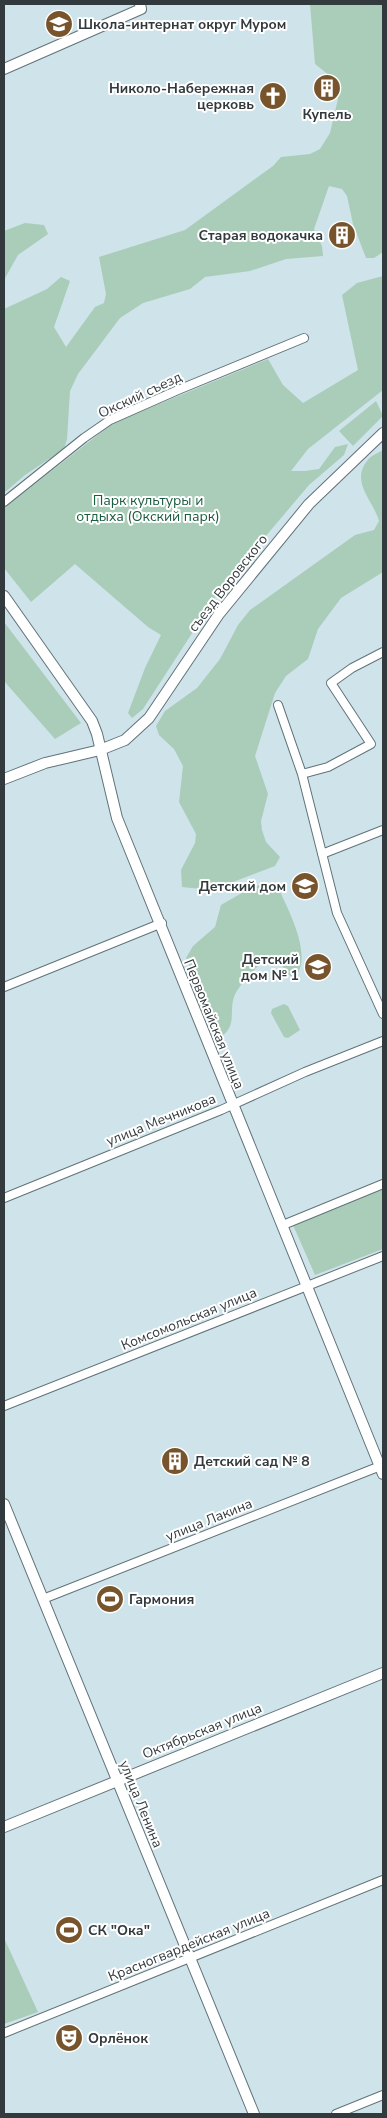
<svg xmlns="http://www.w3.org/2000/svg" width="387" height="2118" font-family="'Nunito Sans',sans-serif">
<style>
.green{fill:#a9cdb9}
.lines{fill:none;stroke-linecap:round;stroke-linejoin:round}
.minor-casing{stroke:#617379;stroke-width:10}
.tertiary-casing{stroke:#617379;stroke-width:12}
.minor{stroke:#fff;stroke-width:8}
.tertiary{stroke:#fff;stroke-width:10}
.labels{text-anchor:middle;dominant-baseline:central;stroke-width:4;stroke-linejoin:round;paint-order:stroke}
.poi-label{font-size:14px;font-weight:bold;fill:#333a3d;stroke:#fff;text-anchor:start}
.street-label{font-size:14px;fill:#333a3d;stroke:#fff}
.park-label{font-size:14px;fill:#1a5c3f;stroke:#fff}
</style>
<rect width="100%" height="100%" fill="#cfe3ea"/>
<path class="green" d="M310,4H383V252L374,258H366L353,224L347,196L342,189L329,186L314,229L322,246L323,256L286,259L250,271L205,277L190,289L143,303L120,318L78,374L70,391L67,439L64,449L25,475L4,493V309L47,289L61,277L70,281L54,327L66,347L95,307L104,303L106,294L99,257L185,230L273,166L281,157L310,154L320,149L330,133L338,99L335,80L315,64Z
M25,223L44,225L48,234L18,255L4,280V231Z
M383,276V390L308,449L291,471H305L319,469L335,447L348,444L344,455L309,485L220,590L143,709L132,718L128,713L145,668L161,635L148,627L75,564L31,602L4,568V508L113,423L268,359L283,385L303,403L358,370L342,295L357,283Z
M376,401L383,416L353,446L339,431Z
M383,450V572L341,598L318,629L308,659L286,676L275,693L255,756L268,794L261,821L262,830L266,842L280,857L275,866L212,890L182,887L181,870L195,843L196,834L179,802L183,766L174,749L159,735L156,726L165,711L197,688L220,659L238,625L250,610L355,535L374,530L379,521C374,502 350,482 367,461C370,456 378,453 383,450Z
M4,622L81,723L55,739L4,681Z
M268,884L277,885C287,908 314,955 295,977C282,977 284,955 270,958C260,961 237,987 234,997C229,1011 237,1025 222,1036H217L208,1024L199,988L186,958L193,946L215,927L221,905L254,886Z
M284,1004L288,1006L300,1030L288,1038L284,1037L271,1013L272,1009Z
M383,1188V1249L315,1275L293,1225Z
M4,1938L38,2012L4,2024Z"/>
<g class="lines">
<g class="minor-casing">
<path id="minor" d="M4,502L84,438L110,420L178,390L304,338
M278,705L302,774L337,913L383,1014
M302,774L328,767L371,744L331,683L352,668L383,652
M322,854L383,830
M4,987L162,923
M4,1198L221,1110L305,1072L383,1041
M283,1225L383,1184
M4,1406L383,1256
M43,1599L383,1465
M4,2033L383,1880
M336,2114L383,2095"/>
</g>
<g class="tertiary-casing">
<path id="tertiary" d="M4,69L141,9L140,4
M4,596L92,721L97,734L117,818L383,1474
M4,779L45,763L100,750L125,740L149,718L219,614L309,504L383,433
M4,1504L254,2114
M4,1827L383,1673"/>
</g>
<use href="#minor" class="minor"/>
<use href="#tertiary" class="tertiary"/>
</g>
<defs>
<g id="school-disc" transform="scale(1.4375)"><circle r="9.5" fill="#78542d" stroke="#fff"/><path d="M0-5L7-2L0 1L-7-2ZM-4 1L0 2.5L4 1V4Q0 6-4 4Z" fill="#fff"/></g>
<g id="building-disc" transform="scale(1.4375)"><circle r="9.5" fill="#78542d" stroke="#fff"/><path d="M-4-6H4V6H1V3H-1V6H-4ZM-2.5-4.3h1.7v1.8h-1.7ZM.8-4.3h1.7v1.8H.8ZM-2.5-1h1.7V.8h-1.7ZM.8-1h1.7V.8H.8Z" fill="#fff"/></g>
<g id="church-disc" transform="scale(1.4375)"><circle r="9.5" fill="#78542d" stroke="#fff"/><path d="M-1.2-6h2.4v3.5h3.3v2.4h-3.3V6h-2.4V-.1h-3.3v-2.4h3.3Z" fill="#fff"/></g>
<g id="stadium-disc" transform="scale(1.4375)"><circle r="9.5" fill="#78542d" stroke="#fff"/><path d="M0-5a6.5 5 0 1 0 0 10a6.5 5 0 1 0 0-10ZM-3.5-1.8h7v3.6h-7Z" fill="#fff"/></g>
<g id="theatre-disc" transform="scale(1.4375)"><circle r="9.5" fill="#78542d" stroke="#fff"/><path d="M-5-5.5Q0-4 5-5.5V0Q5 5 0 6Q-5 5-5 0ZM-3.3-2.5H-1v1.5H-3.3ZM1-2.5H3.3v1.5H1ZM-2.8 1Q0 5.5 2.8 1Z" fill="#fff"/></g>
</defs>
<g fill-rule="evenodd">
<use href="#school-disc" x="59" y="24"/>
<use href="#building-disc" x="327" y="88"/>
<use href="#church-disc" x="273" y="96"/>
<use href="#building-disc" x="342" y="235"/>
<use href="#school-disc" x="305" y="886"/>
<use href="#school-disc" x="318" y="967"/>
<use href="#building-disc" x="175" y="1461"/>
<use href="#stadium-disc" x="110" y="1599"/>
<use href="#stadium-disc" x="69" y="1930"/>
<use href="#theatre-disc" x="69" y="2038"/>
</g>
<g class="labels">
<g class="poi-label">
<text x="78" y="24">Школа-интернат округ Муром</text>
<text x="254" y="88" text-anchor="end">Николо-Набережная<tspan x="254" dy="16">церковь</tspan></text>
<text x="327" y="114" text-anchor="middle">Купель</text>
<text x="323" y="235" text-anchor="end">Старая водокачка</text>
<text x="286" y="886" text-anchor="end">Детский дом</text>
<text x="299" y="959" text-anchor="end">Детский<tspan x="299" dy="16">дом № 1</tspan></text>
<text x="194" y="1461">Детский сад № 8</text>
<text x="129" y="1599">Гармония</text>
<text x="88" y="1930">СК "Ока"</text>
<text x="88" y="2038">Орлёнок</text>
</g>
<g class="street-label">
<text transform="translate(140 395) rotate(-25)">Окский съезд</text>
<text transform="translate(228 583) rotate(-52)">съезд Воровского</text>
<text transform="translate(214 1024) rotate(68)">Первомайская улица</text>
<text transform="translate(161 1120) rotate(-22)">улица Мечникова</text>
<text transform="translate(189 1319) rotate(-22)">Комсомольская улица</text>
<text transform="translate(209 1520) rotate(-22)">улица Лакина</text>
<text transform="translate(202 1731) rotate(-22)">Октябрьская улица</text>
<text transform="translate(141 1804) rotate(68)">улица Ленина</text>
<text transform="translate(189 1945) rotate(-22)">Красногвардейская улица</text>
</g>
<g class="park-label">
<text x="148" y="500">Парк культуры и<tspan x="148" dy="16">отдыха (Окский парк)</tspan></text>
</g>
</g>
<rect width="387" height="2118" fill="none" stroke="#333a3d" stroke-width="10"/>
</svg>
